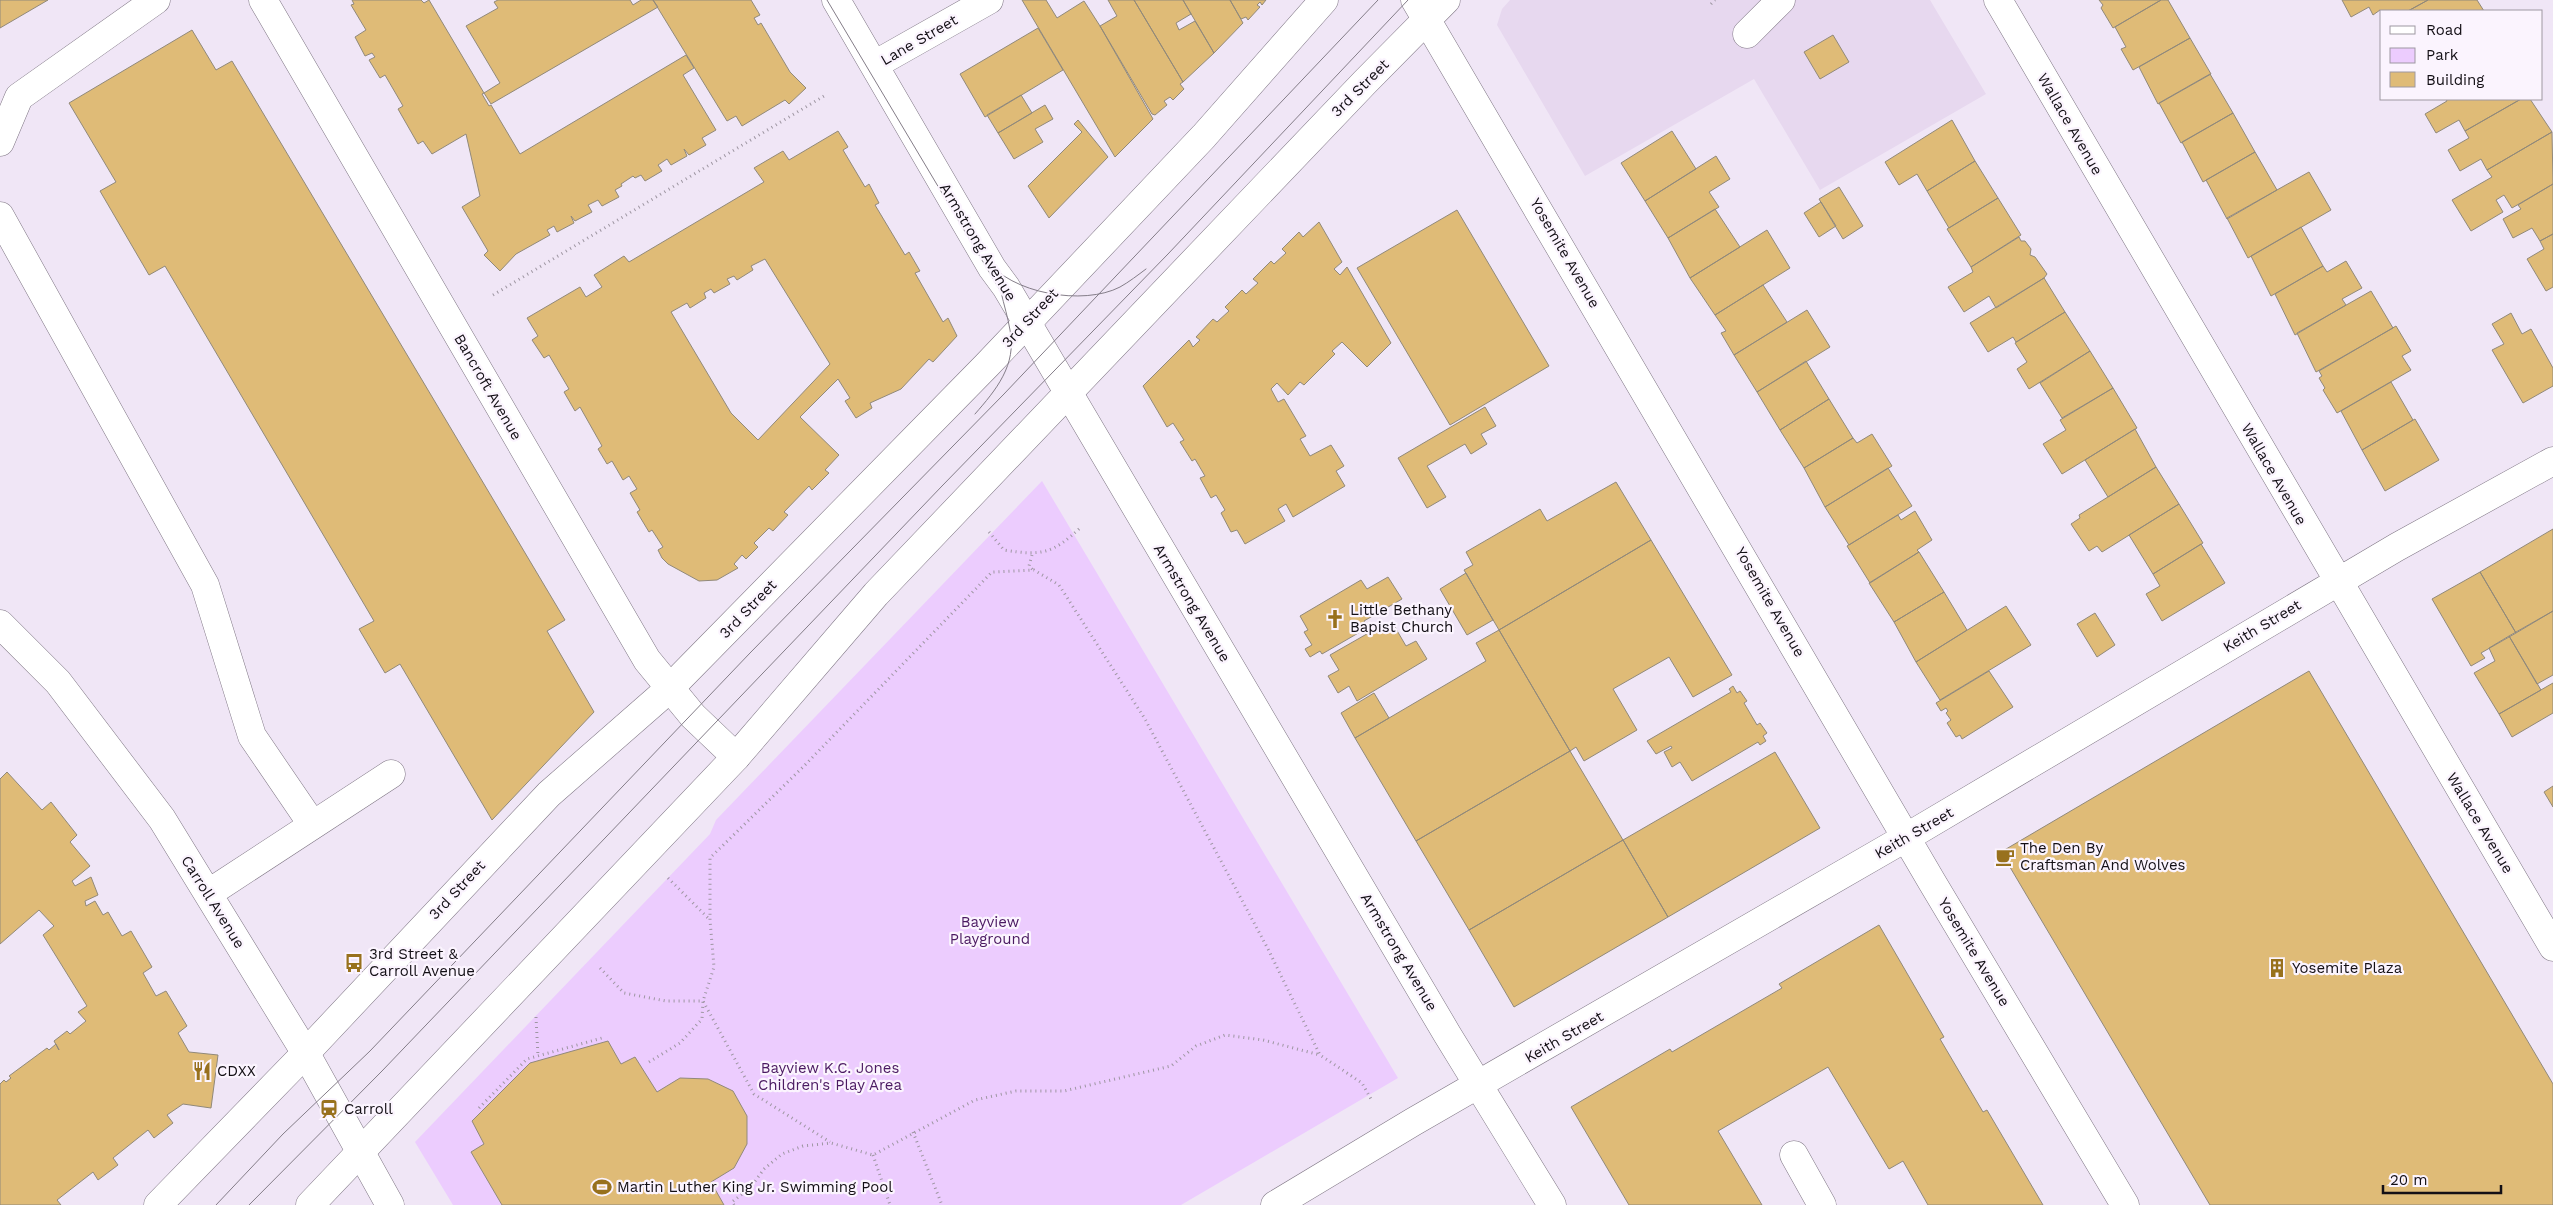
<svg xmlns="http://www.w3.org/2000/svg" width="2553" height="1205" font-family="'Work Sans',sans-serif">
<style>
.built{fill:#e7d8ef}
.green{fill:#ecccfe}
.building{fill:#dfbb77;stroke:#91897a;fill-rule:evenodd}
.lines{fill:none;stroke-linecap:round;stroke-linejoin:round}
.minor-casing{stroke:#7f7684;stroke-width:29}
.major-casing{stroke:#7f7684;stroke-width:29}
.path{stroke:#9e96a2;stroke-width:3;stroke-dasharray:1 4;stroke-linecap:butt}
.minor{stroke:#fff;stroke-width:28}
.major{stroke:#fff;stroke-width:28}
.tram{stroke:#847d88;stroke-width:1}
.labels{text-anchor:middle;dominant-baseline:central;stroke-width:4.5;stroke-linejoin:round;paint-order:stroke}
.street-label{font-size:15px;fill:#130f15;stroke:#fbf4fe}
.poi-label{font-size:15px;fill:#130f15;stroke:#fbf4fe;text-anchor:start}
.park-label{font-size:15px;fill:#4b1a62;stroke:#fbf4fe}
</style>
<rect width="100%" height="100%" fill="#f0e6f6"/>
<path class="built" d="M1510,0H1930L1986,94L1820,190L1754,79L1585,176L1497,25L1502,9Z"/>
<path class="green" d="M1042,481L1398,1078L1181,1205H453L415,1142L710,834L716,820Z"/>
<path class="building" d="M0,0H48L0,28Z
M352,0H421L424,3L429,0L484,93L482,94L489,106L491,105L520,154L686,55L694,68L683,75L716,130L702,138L706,145L689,155L684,149L687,156L671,165L667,159L658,165L662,171L645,181L641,175L635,178L633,176L621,184L622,186L615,190L619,197L602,206L598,200L588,205L592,212L575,221L571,216L574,223L557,232L554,226L547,230L550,235L516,254L500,271L484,255L488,251L462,207L480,196L466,134L432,154L423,141L418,144L398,109L403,106L385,75L380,78L369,60L375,57L372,53L365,56L355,37L366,30L351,5L354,4Z
M498,0H630L633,5L641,0H653L658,7L491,104L484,93L500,83L466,26L498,8L494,2Z
M653,0H751L760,15L754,18L758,25L761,23L790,72L806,88L789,104L785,100L742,126L736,116L727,121Z
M1022,0H1046L1057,18L1084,1L1100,26L1153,119L1115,157Z
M1108,0H1134L1183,82L1180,84L1184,89L1173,100L1170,97L1164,101L1167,105L1155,115L1152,114L1100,26L1117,16Z
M1134,0H1183L1191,14L1176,23L1179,30L1195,21L1214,53L1183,82Z
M1183,0H1230L1243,23L1214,53Z
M1230,0H1266L1262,5L1260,2L1257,5L1260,7L1248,20L1246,17L1241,19Z
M2099,0H2161L2113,28L2101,8L2103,5Z
M2161,0H2168L2190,38L2133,70L2121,49L2126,47L2115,27Z
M2342,0H2428L2408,11L2382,13L2380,10L2373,15L2369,7L2351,17Z
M2428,0H2477L2484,11H2408Z
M1038,28L1063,70L985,117L960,74Z
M192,30L216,70L232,61L565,620L547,631L594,712L492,820L400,664L385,673L359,629L374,621L165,266L149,275L100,191L116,182L69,103Z
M1833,35L1849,62L1820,79L1804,52Z
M2190,38L2211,74L2158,104L2139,67Z
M2210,74L2233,113L2181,143L2159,103Z
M1021,95L1032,113L998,133L987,115Z
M2446,99H2521L2465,131L2459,120L2436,133L2425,114L2447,101Z
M2521,99H2530L2552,132L2487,170L2481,159L2460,171L2448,150L2469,138L2465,131Z
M1045,105L1053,119L1035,129L1043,142L1014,159L998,133Z
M2233,113L2255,152L2203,182L2182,142Z
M1078,120L1108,157L1049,218L1028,186L1082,132L1074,124Z
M1952,120L1975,161L1927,191L1917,174L1899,185L1885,162Z
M838,131L848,147L843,150L865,187L869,184L879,203L875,205L905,255L909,252L920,271L915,273L943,322L948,318L957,336L933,362L929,359L901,389L870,403L872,408L856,418L845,401L850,398L838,379L800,417L839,455L825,470L829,473L812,490L809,486L784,512L788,515L773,531L769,528L754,543L758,547L746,559L742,555L734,564L738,568L717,580L699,581L668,564L662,558L658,550L663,547L652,530L649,532L637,512L640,510L630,493L637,489L629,476L623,480L612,461L607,464L598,449L602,446L580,407L575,411L564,392L569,389L549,355L544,358L532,340L538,336L527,318L580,287L586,297L602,287L594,275L624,256L629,262L764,182L754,168L783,151L789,160ZM765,259L830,364L758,440L731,413L671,312L687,303L690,308L706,298L704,293L711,289L714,293L730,284L727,279L734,276L737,280L753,270L751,266Z
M1672,131L1696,169L1645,201L1621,163Z
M2552,132L2553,184L2512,208L2504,195L2496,200L2503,212L2471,231L2452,200L2492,177L2487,170Z
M2255,152L2277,190L2227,219L2206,180Z
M1716,156L1730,179L1709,192L1719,207L1668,238L1645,201Z
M1975,161L1998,198L1949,228L1927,191Z
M2309,172L2331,210L2248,258L2227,218Z
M2553,184V234L2540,241L2532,228L2513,238L2503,219L2521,209L2518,205Z
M1839,187L1863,226L1843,239L1819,199Z
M1998,198L2021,235L1971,267L1947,229Z
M1821,202L1836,226L1819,237L1804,213Z
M1715,209L1740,247L1690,278L1668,238Z
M1457,210L1549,366L1450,425L1357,268Z
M1319,222L1342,262L1334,269L1340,275L1347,267L1391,343L1367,367L1342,342L1332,351L1335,354L1304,385L1300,382L1288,395L1277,383L1271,389L1278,402L1284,399L1306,436L1300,439L1310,456L1331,445L1344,466L1336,471L1345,486L1293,517L1286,504L1278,509L1285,521L1245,544L1237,530L1231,532L1221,513L1225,510L1216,495L1211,498L1200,478L1205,476L1195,459L1192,461L1180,442L1184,440L1173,423L1167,427L1143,386L1189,340L1193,347L1200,340L1196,337L1213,319L1217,322L1229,311L1225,307L1242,290L1246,294L1258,283L1253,279L1271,261L1274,264L1286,253L1282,249L1299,232L1303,237Z
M2301,227L2323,266L2271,296L2251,256Z
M1767,230L1790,268L1715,315L1690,278Z
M2553,234V287L2546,291L2527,259L2544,249L2540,241Z
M2019,237L2021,241H2025L2031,249L2030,255L2035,257L2047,274L2044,278L1996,308L1989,296L1964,312L1948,287L1973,272L1971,267Z
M2346,261L2362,288L2342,299L2346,305L2295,335L2275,294L2323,266L2327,272Z
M2044,278L2065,312L2016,342L2013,337L1988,352L1970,323Z
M1763,285L1787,322L1734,355L1721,333L1726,331L1715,315Z
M2371,291L2393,328L2316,372L2297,333Z
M1807,310L1830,347L1757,392L1734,355Z
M2065,312L2090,351L2029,389L2017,369L2027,362L2015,343Z
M2511,313L2522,334L2531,329L2553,368V386L2523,403L2492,350L2504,344L2492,324Z
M2396,326L2411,351L2402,356L2411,370L2337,413L2323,390L2325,388L2319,378L2322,376L2319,371Z
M2090,351L2113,388L2062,418L2040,383Z
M1806,361L1829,399L1780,430L1757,392Z
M2391,382L2413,420L2362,450L2341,411Z
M2113,388L2137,428L2062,474L2043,444L2066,430L2060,420Z
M1829,399L1853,438L1804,468L1780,430Z
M1485,407L1496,426L1481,434L1487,444L1471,454L1465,444L1427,466L1446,497L1427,508L1398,458Z
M2415,419L2439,460L2385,491L2362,450Z
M2135,429L2156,467L2108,497L2085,460Z
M1872,434L1892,466L1825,507L1804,468L1853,438L1857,443Z
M2156,467L2179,504L2102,552L2097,546L2089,551L2071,524L2080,518L2079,515Z
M1888,468L1912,506L1849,545L1825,507Z
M1616,482L1651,540L1499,630L1464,570L1473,565L1466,552L1540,509L1547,521Z
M2179,504L2203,543L2153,574L2129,535Z
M1915,511L1932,540L1917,550L1919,552L1870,583L1847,546L1898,515L1901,520Z
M2553,529V611L2516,633L2480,572Z
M1651,540L1732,675L1693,697L1669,657L1613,689L1637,730L1584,761L1576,747L1570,751L1499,630Z
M2201,544L2225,583L2162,621L2146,594L2160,586L2153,574Z
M1919,552L1944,592L1894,622L1869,583Z
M2480,572L2516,633L2481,653L2485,658L2471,666L2432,599Z
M1466,573L1493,620L1467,635L1440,589Z
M1388,577L1402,599L1364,621L1367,628L1322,654L1320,651L1310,657L1305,649L1312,645L1304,632L1308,630L1300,616L1361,580L1367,589Z
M1944,592L1967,630L1916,662L1894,622Z
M2006,606L2031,645L1940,700L1916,662Z
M2553,611V675L2537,684L2509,636Z
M2095,613L2115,645L2097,657L2077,624Z
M1392,622L1406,646L1416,641L1427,659L1357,701L1349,686L1338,693L1328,676L1339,670L1330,655L1379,627L1380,629Z
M1499,630L1570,751L1416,841L1355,738L1486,661L1476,643Z
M2509,636L2541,690L2499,714L2474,673L2495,661L2489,648Z
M1989,671L2013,707L1962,739L1960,735L1956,737L1947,723L1951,720L1946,713L1948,711L1946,708L1941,711L1936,703Z
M2309,671L2553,1084V1205H2210L2001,852Z
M2553,683V713L2512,737L2499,714Z
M1733,686L1737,693L1740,691L1747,701L1744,703L1757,725L1760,723L1767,733L1763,736L1766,741L1760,745L1758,742L1692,781L1680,762L1672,767L1664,752L1672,748L1671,746L1656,754L1647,741L1731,692L1729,689Z
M1374,693L1389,718L1355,738L1341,713Z
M1570,751L1623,840L1469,930L1416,841Z
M1775,752L1820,828L1668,917L1623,840Z
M7,772L42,810L51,802L77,835L70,842L90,866L72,881L75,886L91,877L98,895L85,901L86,906L95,901L103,915L108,912L122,936L131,931L152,967L143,973L156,996L166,991L187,1026L178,1033L189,1052L218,1055L211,1108L183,1104L167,1115L173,1123L154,1138L148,1130L113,1158L118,1165L98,1180L93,1172L57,1200L61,1205H0V1084L4,1080L6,1082L11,1078L9,1076L47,1048L49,1050L56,1044L59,1050L54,1041L67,1031L70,1034L86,1021L78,1012L87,1006L43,935L54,926L39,910L0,944V779Z
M2553,786V807L2544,792Z
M1623,840L1668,917L1514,1007L1469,930Z
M1879,925L1944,1037L1940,1039L1983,1112L1987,1110L2043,1205H1928L1903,1161L1889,1169L1828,1067L1718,1131L1762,1205H1629L1571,1107L1670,1049L1672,1052L1782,988L1779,984Z
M608,1041L621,1064L635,1057L657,1092L680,1078L708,1079L733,1091L747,1116V1144L734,1168L711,1182L724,1205H502L471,1152L484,1144L472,1121L530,1063Z"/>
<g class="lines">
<g class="minor-casing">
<path id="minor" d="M263,0L647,660L693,716L736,757
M836,0L992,268L1006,287L1447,1034L1552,1205
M1415,0L1932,882L2125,1205
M1998,0L2553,947
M1747,34L1781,0
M874,65L989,0
M0,142L19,97L156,0
M0,216L205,585L252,736L312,824
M0,624L58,682L162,819L305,1052L390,1205
M209,893L391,774
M1794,1155L1822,1205
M1275,1205L1413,1122L1907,837L2397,547L2553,461"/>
</g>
<g class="major-casing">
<path id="major" d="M158,1205L299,1060L549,794L669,689L987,365L1204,136L1324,0
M310,1205L736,757L876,594L1365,82L1446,0"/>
</g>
<path class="path" d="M1711,4L1715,0
M493,295L824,96
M989,532L1004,550C1041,556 1053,554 1081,527
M1032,555L1029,566L1033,570
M668,878L710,920
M600,968L624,993L666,1001H703L754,1094L830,1142
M536,1017L538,1056
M649,1062L680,1043L702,1019L703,1001L714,967L710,920V858L805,765L992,572L1034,570L1059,585L1145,719L1268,949L1320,1055L1362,1083L1371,1099
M479,1108L527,1059L602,1038
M913,1132L942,1205
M873,1155L890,1205
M734,1205L732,1202L750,1188L764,1169L782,1154L803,1146L831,1143L873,1155L975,1100L1016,1091H1064L1171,1066L1196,1046L1225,1035L1263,1040L1320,1055"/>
<use href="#minor" class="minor"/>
<use href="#major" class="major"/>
<path class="tram" d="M827,0L1001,292C1004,305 1008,318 1010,330C1017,365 996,390 975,414
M986,259C1010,294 1084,306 1120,287C1129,282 1138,275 1146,269
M216,1205L283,1134L370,1051L750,653L1004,394L1378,0
M249,1205L382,1071L942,486L1168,254L1408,0"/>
</g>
<defs>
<g id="church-bare" transform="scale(1.5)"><path d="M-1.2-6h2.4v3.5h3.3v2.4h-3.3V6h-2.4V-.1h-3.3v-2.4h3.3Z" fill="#98711d" stroke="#fbf4fe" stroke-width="2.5" paint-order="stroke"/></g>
<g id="cafe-bare" transform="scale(1.5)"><path d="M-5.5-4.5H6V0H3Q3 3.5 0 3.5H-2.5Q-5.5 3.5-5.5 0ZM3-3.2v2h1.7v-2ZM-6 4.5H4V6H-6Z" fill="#98711d" stroke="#fbf4fe" stroke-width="2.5" paint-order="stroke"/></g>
<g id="bus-bare" transform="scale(1.5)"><path d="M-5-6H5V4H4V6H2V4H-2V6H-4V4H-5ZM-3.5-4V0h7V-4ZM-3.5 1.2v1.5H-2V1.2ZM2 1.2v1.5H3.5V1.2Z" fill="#98711d" stroke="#fbf4fe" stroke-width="2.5" paint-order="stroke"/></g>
<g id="building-bare" transform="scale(1.5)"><path d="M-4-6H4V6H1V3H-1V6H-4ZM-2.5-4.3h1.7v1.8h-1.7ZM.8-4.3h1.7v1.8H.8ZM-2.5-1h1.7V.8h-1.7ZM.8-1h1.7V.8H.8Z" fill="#98711d" stroke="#fbf4fe" stroke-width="2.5" paint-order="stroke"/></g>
<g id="restaurant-bare" transform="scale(1.5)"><path d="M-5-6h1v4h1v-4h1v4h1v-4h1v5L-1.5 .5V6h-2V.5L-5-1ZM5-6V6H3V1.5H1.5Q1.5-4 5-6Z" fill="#98711d" stroke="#fbf4fe" stroke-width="2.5" paint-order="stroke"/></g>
<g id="station-bare" transform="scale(1.5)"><path d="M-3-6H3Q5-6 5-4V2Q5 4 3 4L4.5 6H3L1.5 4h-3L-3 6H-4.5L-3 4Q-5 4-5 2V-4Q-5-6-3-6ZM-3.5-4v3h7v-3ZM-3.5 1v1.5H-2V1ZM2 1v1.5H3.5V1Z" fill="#98711d" stroke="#fbf4fe" stroke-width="2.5" paint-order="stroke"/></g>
<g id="stadium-bare" transform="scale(1.5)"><path d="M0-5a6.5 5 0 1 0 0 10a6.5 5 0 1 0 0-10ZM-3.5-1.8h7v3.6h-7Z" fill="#98711d" stroke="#fbf4fe" stroke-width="2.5" paint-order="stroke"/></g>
</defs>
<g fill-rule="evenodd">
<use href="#church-bare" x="1335" y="619"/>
<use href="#cafe-bare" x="2005" y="857"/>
<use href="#bus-bare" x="354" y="963"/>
<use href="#building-bare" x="2277" y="968"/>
<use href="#restaurant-bare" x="202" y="1071"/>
<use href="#station-bare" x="329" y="1109"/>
<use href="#stadium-bare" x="602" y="1187"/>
</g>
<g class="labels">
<g class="street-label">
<text transform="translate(919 40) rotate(-30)">Lane Street</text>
<text transform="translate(1360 88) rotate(-45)">3rd Street</text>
<text transform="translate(2070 124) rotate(60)">Wallace Avenue</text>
<text transform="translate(978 242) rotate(59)">Armstrong Avenue</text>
<text transform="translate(1565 253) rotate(60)">Yosemite Avenue</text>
<text transform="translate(1030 318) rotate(-47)">3rd Street</text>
<text transform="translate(488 387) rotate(60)">Bancroft Avenue</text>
<text transform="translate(2274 474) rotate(60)">Wallace Avenue</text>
<text transform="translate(1770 602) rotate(60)">Yosemite Avenue</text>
<text transform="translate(1192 603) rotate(59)">Armstrong Avenue</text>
<text transform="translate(748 609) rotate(-46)">3rd Street</text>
<text transform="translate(2262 626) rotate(-31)">Keith Street</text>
<text transform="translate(2480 823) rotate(59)">Wallace Avenue</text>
<text transform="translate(1914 833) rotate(-30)">Keith Street</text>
<text transform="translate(457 890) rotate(-47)">3rd Street</text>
<text transform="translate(213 902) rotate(58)">Carroll Avenue</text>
<text transform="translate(1399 952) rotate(59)">Armstrong Avenue</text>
<text transform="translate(1974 952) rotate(59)">Yosemite Avenue</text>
<text transform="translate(1564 1037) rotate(-30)">Keith Street</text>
</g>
<g class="poi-label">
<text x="1350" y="610">Little Bethany<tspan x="1350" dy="17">Bapist Church</tspan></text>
<text x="2020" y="848">The Den By<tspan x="2020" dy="17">Craftsman And Wolves</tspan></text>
<text x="369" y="954">3rd Street &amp;<tspan x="369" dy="17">Carroll Avenue</tspan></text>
<text x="2292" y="968">Yosemite Plaza</text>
<text x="217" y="1071">CDXX</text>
<text x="344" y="1109">Carroll</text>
<text x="617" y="1187">Martin Luther King Jr. Swimming Pool</text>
</g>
<g class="park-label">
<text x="990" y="922">Bayview<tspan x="990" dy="17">Playground</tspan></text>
<text x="830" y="1068">Bayview K.C. Jones<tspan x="830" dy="17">Children's Play Area</tspan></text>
</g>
</g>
<rect x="2380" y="10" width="162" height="90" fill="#fbf4fe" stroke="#9e98a1"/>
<rect x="2390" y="26" width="25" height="8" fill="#ffffff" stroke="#9e98a1"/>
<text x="2426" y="35" font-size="15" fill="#130f15">Road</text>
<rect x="2390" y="48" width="25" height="15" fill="#ecccfe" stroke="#9e98a1"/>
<text x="2426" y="60" font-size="15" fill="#130f15">Park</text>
<rect x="2390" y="72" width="25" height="15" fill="#dfbb77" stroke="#9e98a1"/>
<text x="2426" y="85" font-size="15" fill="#130f15">Building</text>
<path d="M2383 1185v8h118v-8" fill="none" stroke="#130f15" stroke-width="2.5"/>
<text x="2390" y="1185" font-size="15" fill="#130f15" stroke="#fbf4fe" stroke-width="4" paint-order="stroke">20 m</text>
</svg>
